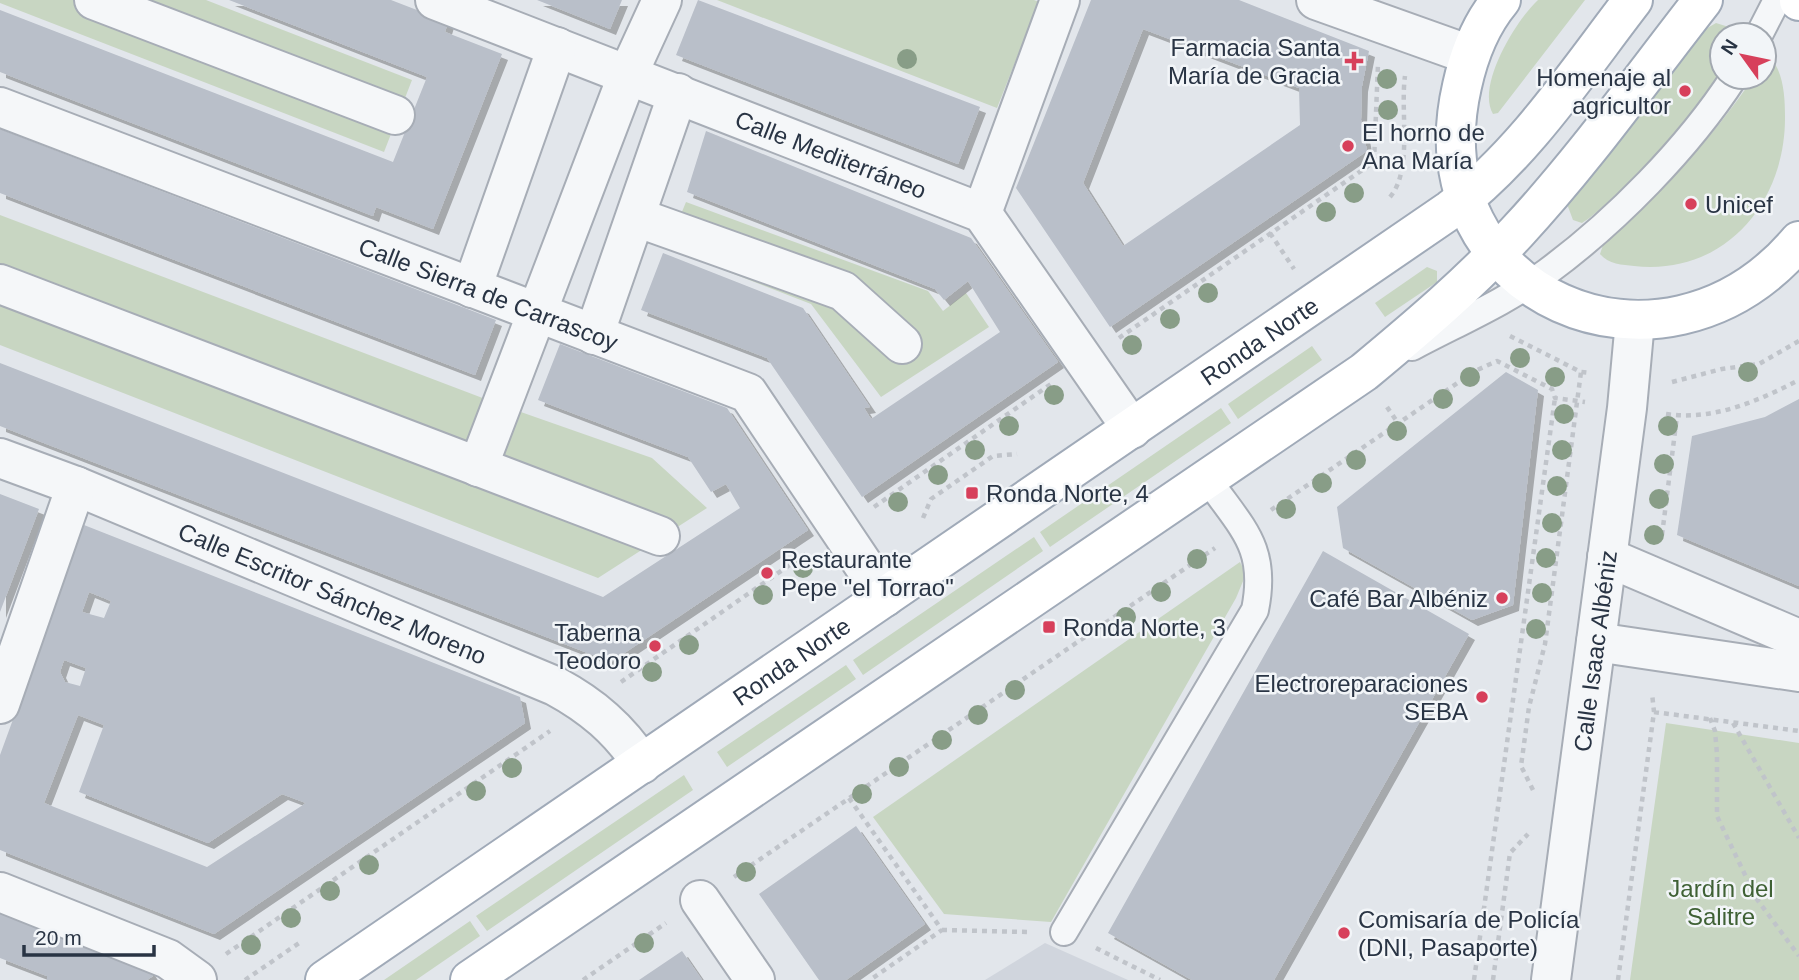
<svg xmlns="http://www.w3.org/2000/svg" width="1799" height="980" font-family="Arial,sans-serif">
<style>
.built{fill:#d0d5dd}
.green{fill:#c8d6c2}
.building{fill:#b9bfc9;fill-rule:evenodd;filter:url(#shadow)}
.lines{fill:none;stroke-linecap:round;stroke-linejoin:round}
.lane-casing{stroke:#a7adb6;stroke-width:30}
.street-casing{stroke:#a7adb6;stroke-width:42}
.primary-casing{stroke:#a0aab8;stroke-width:42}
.path{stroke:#c0c4ca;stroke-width:4.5;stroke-dasharray:5 5;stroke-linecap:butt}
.lane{stroke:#f5f7f9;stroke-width:26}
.street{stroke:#f5f7f9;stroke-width:38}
.primary{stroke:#fff;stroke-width:38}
.tree{fill:#889d87}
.poi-dot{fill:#d7405b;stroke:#f2f5f8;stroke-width:2.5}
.labels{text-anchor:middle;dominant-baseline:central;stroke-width:5;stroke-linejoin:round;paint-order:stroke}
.poi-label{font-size:24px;fill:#293444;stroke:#f2f5f8;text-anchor:start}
.street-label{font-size:24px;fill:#293444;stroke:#f2f5f8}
.park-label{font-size:24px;fill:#3f6135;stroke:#f2f5f8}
</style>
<defs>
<filter id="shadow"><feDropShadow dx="6" dy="6" stdDeviation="0" flood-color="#0004"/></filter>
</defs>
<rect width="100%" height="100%" fill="#e2e6eb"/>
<path class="built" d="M1045,943L1128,980H985Z"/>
<path class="green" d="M0,0H206L412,80L384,152L0,3Z
M717,0H1034L1039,2L997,108Z
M1538,0H1585L1498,113L1493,114C1476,86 1516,20 1538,0Z
M1716,23L1732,28L1737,35H1722C1722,46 1725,63 1721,73C1710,100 1609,208 1582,223L1573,220L1567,204L1704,30Z
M1769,62L1775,64C1784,79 1785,100 1785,116C1786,202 1725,276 1634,266C1623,265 1608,264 1600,254L1603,245C1661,195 1711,139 1754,77H1764V65Z
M686,202L928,291L943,311L966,293L989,327L881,397L811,304L667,248Z
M0,215L501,405L652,458L707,508L598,578L0,345Z
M1427,267L1437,271V282L1385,317L1375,303Z
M1312,346L1322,360L1238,419L1228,404Z
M1221,408L1231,423L1050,547L1040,532Z
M1034,537L1043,551L863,675L853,660Z
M1240,562L1246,574L1236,598L1051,922L944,914L873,817Z
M846,665L856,679L727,767L717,752Z
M1666,723L1799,743V980H1630Z
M684,775L693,790L487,931L476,916Z
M470,921L480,936L416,980H384Z"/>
<path class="building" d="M229,0H391L448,22L445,32L502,54L433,229L376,207L373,216L0,72V10L393,162L427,77Z
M537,0H622L610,29Z
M698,0L980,107L958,164L676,55Z
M1091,0H1239L1369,51L1362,86L1361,120L1367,151L1110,327L1016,188ZM1143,29L1299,88L1300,125L1123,246L1083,183Z
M0,129L496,320L475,375L0,193Z
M706,131L971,238L1058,362L862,497L767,358L641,310L663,253L803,308L870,407L864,408L871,419L1000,332L968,281L944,300L935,289L687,192Z
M560,344L727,408L808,530L611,662L0,426V363L603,597L740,508L726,484L711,492L688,457L538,400Z
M1506,372L1538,390L1513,605L1472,620L1343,548L1337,507Z
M1799,399V586L1677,535L1692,436L1765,417Z
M0,494L39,509L0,612Z
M84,525L520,697L525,723L214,934L0,850V755ZM89,592L111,601L104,618L82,612ZM64,660L86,668L80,686L65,682L60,672ZM78,715L104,725L79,792L208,843L282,794L306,803L207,867L44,803Z
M1323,551L1469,634L1274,980H1192L1108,933Z
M856,826L925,924L846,980H819L759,894Z
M0,902L143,960L153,976L147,980H47V976L0,958Z
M682,951L702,980H639Z"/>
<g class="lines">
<g class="lane-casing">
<path id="lane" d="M1759,35L1777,0
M1412,347C1457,323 1506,302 1547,272C1615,222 1688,148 1734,77
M1064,932L1255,610C1268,546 1241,528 1207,478"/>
</g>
<g class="street-casing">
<g id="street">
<path d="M94,0L395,115"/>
<path id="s1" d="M435,0L982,213L1132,429"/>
<path d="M1316,0L1470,55"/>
<path id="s2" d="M0,107L748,393L885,597"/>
<path d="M982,213L1060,0"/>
<path d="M636,217L843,291L902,344"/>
<path d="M0,284L660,536"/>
<path d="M472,288L557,47"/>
<path d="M594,335L678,93"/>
<path id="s3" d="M0,458L76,486L555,686C592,706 619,729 642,764"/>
<path d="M478,467L628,74L662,0"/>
<path d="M1607,557L1799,639"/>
<path d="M1596,642L1799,672"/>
<path d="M0,704L76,486"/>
<path d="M0,892L168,959L197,980"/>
<path d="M700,900L755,980"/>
<path id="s4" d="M1551,980L1627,408L1635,321"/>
</g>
</g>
<g class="primary-casing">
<g id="primary">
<path d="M1501,0C1480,25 1469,54 1462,86C1414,295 1661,404 1799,241"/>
<path d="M1799,0V1"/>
<path id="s5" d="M325,980L1450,210C1524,154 1576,74 1633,0"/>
<path d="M470,980L1364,372C1417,328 1470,283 1517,232C1584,160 1642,78 1703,0"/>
</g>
</g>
<path class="path" d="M1390,197C1413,170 1400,112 1405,76
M1270,233L1294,269
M1510,336L1581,372L1590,373
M1119,338L1374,162L1378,64
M1672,382L1722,369L1759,364L1799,341
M1387,407L1398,423
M1666,414C1713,421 1758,401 1799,380
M874,507L1051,384
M1271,510L1475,371L1497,361L1552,389L1555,398L1585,402
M923,518L931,499L993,456L1017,454
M1662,535L1677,416
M621,682L807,553
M1654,712L1799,731
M1710,718L1715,731L1717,754V816L1756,898L1799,956
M1733,723L1799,838
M1533,790L1521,766L1529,707L1545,644L1581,372
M849,798L942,930L870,980
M734,877L1215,548
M942,930L1028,932
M1096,948L1160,980
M226,954L550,731
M245,980L302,941
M583,980L666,923
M1474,980L1555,398
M1493,980L1510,853L1528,834
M1618,980L1654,712L1652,693"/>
<use href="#lane" class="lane"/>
<use href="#street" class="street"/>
<use href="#primary" class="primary"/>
</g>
<g class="tree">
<circle cx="907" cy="59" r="10"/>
<circle cx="1387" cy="79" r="10"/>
<circle cx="1388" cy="110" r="10"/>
<circle cx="1354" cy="193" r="10"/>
<circle cx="1326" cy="212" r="10"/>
<circle cx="1208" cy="293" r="10"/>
<circle cx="1170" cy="319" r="10"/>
<circle cx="1132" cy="345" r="10"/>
<circle cx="1520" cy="358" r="10"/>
<circle cx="1748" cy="372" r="10"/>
<circle cx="1470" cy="377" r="10"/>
<circle cx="1555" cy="377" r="10"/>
<circle cx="1054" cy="395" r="10"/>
<circle cx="1443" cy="399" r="10"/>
<circle cx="1564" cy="414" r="10"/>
<circle cx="1009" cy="426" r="10"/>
<circle cx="1668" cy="426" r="10"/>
<circle cx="1397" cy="431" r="10"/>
<circle cx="975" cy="450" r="10"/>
<circle cx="1562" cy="450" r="10"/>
<circle cx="1356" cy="460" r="10"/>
<circle cx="1664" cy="464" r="10"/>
<circle cx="938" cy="475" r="10"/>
<circle cx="1322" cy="483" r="10"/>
<circle cx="1557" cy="486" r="10"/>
<circle cx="1659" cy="499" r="10"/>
<circle cx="898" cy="502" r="10"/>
<circle cx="1286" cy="509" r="10"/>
<circle cx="1552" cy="523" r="10"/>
<circle cx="1654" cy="535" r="10"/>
<circle cx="1546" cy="558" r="10"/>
<circle cx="1197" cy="559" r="10"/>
<circle cx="803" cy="568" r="10"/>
<circle cx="1161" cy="592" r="10"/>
<circle cx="1542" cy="593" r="10"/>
<circle cx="763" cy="595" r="10"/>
<circle cx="1126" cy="617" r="10"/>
<circle cx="1536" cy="629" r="10"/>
<circle cx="689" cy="645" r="10"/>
<circle cx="652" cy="672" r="10"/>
<circle cx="1015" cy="690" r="10"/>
<circle cx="978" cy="715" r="10"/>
<circle cx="942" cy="740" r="10"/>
<circle cx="899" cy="767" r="10"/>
<circle cx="512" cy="768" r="10"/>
<circle cx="476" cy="791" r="10"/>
<circle cx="862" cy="794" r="10"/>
<circle cx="369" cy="865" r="10"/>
<circle cx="746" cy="872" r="10"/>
<circle cx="330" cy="891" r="10"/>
<circle cx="291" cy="918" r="10"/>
<circle cx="644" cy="943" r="10"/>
<circle cx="251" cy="945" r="10"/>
</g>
<g class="poi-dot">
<path d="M1350.5 50.5h7v7h7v7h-7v7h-7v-7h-7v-7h7z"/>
<circle cx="1685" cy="91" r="7"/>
<circle cx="1348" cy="146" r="7"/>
<circle cx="1691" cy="204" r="7"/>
<rect x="965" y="486" width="14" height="14" rx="3.5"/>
<circle cx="767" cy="573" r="7"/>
<circle cx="1502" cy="598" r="7"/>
<rect x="1042" y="620" width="14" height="14" rx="3.5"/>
<circle cx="655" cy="646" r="7"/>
<circle cx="1482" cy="697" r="7"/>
<circle cx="1344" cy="933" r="7"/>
</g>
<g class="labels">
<g class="poi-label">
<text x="1340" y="47" text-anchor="end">Farmacia Santa<tspan x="1340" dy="28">María de Gracia</tspan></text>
<text x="1671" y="77" text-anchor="end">Homenaje al<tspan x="1671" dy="28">agricultor</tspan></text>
<text x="1362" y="132">El horno de<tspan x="1362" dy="28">Ana María</tspan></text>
<text x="1705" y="204">Unicef</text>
<text x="986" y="493">Ronda Norte, 4</text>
<text x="781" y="559">Restaurante<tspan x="781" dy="28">Pepe "el Torrao"</tspan></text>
<text x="1488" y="598" text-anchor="end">Café Bar Albéniz</text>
<text x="1063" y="627">Ronda Norte, 3</text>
<text x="641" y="632" text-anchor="end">Taberna<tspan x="641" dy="28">Teodoro</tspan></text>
<text x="1468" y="683" text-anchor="end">Electroreparaciones<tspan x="1468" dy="28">SEBA</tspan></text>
<text x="1358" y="919">Comisaría de Policía<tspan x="1358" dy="28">(DNI, Pasaporte)</tspan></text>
</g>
<g class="street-label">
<text stroke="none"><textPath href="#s1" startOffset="425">Calle Mediterráneo</textPath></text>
<text stroke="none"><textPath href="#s2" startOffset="523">Calle Sierra de Carrascoy</textPath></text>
<text stroke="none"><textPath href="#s5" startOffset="1132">Ronda Norte</textPath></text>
<text stroke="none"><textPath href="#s3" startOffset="359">Calle Escritor Sánchez Moreno</textPath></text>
<text stroke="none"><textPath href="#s4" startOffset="332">Calle Isaac Albéniz</textPath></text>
<text stroke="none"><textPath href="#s5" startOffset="565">Ronda Norte</textPath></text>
</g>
<g class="park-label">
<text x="1721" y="888">Jardín del<tspan x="1721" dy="28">Salitre</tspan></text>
</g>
</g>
<g transform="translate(1743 56) rotate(303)"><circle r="33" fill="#f2f5f8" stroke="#a2a8b0" stroke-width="2"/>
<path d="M0-5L12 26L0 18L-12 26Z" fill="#d7405b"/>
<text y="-10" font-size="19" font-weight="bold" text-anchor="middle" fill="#293444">N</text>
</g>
<path d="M24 945v10h130v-10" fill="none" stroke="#293444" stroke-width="3.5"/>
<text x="35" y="945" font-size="21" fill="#293444" stroke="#f2f5f8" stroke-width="5" paint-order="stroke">20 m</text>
</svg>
